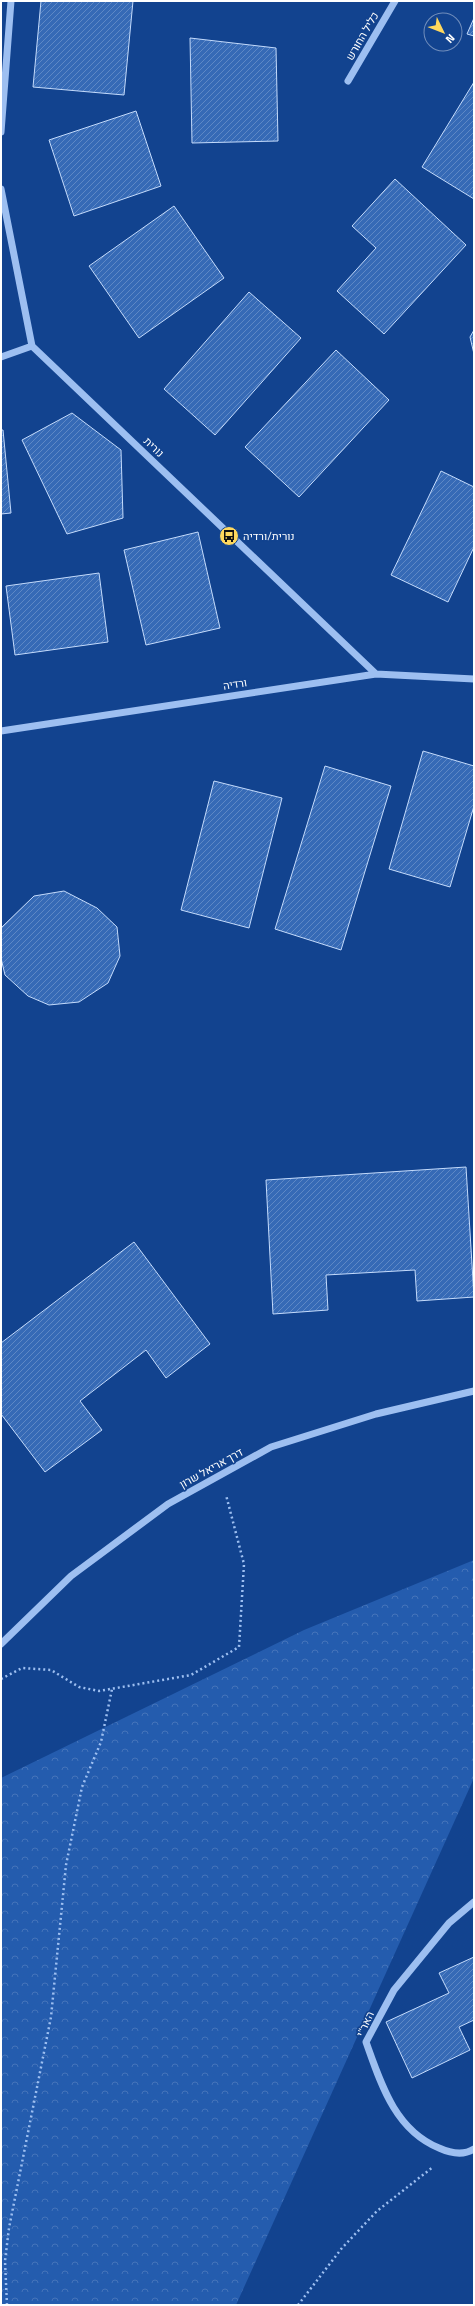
<svg xmlns="http://www.w3.org/2000/svg" width="475" height="2306" font-family="'Titillium Web',Heebo,sans-serif">
<style>
.forest{fill:url(#forest-crowns)}
.building{fill:url(#building-hatch);stroke:#c4dbfc}
.lines{fill:none;stroke-linecap:round;stroke-linejoin:round}
.path{stroke:#9dbff1;stroke-width:2.5;stroke-dasharray:2 3;stroke-linecap:butt}
.minor{stroke:#9dbff1;stroke-width:7}
.labels{text-anchor:middle;dominant-baseline:central;stroke-width:3.5;stroke-linejoin:round;paint-order:stroke}
.street-label{font-size:11px;fill:#fff;stroke:#12438f}
.poi-label{font-size:11px;fill:#fff;stroke:#12438f;text-anchor:start}
</style>
<defs>
<pattern id="forest-crowns" width="20" height="18" patternUnits="userSpaceOnUse"><rect width="20" height="18" fill="#245cae"/><path d="M2 6a3 3 0 1 1 6 0M12 15a3 3 0 1 1 6 0" fill="none" stroke="#4574ba"/></pattern>
<pattern id="building-hatch" width="6" height="6" patternUnits="userSpaceOnUse"><rect width="6" height="6" fill="#366ab6"/><path d="M-1 1l2-2M0 6l6-6M5 7l2-2" fill="none" stroke="#5e88c5"/></pattern>
</defs>
<rect width="100%" height="100%" fill="#12438f"/>
<path class="forest" d="M474,1560V1778L236,2305H1V1778L304,1630Z"/>
<path class="building" d="M41,1H133L124,95L33,87Z
M474,18V36L467,34Z
M190,38L276,48L278,141L192,143Z
M474,82V199L422,167Z
M136,111L161,186L74,216L49,140Z
M395,179L466,245L384,334L337,291L376,248L352,226Z
M174,206L224,278L139,338L89,266Z
M249,292L301,338L215,435L164,389Z
M474,330V354L470,337Z
M336,350L389,400L299,497L245,447Z
M72,413L121,450L123,518L67,534L22,440Z
M1,430H3L11,513L1,514Z
M441,471L474,487V547L448,602L391,575Z
M198,532L220,628L146,645L124,550Z
M99,573L108,642L15,655L6,586Z
M423,751L474,766V806L450,887L389,869Z
M325,766L391,786L341,950L275,929Z
M214,781L282,798L249,928L181,910Z
M64,891L97,908L117,927L120,956L108,983L79,1002L49,1005L28,996L5,975L1,958V928L34,896Z
M466,1167L474,1297L417,1301L415,1270L326,1275L328,1310L273,1314L266,1180Z
M134,1242L210,1344L166,1378L146,1350L80,1401L102,1430L45,1472L1,1414V1343Z
M474,1957V2020L459,2027L470,2050L412,2078L386,2022L449,1993L439,1973Z"/>
<g class="lines">
<path class="path" d="M1,1679L22,1668L51,1670L79,1687L99,1691L191,1675L239,1647L244,1564L226,1495
M7,2305L5,2261L9,2228L51,2017L66,1865L82,1787L101,1742L112,1689
M298,2305L342,2248L377,2211L433,2167"/>
<path class="minor" d="M348,81L395,1
M1,132L11,1
M1,189L32,346L376,674
M1,357L32,346
M1,731L376,674L474,679
M1,1644L71,1576L168,1504L271,1447L376,1414L474,1391
M474,1902L449,1923L394,1990L366,2042C381,2084 395,2130 439,2148C450,2153 463,2156 474,2149"/>
</g>
<defs>
<g id="bus-disc" transform="scale(1)"><circle r="9.5" fill="#ffd85d" stroke="#12438f"/><path d="M-5-6H5V4H4V6H2V4H-2V6H-4V4H-5ZM-3.5-4V0h7V-4ZM-3.5 1.2v1.5H-2V1.2ZM2 1.2v1.5H3.5V1.2Z" fill="#111"/></g>
</defs>
<g fill-rule="evenodd">
<use href="#bus-disc" x="229" y="536"/>
</g>
<g class="labels">
<g class="street-label">
<text transform="translate(362 36) rotate(-60)">כליל החורש</text>
<text transform="translate(154 447) rotate(44)">נורית</text>
<text transform="translate(235 684) rotate(-9)">ורדיה</text>
<text transform="translate(211 1468) rotate(-29)">דרך אריאל שרון</text>
<text transform="translate(365 2024) rotate(-65)">האר"י</text>
</g>
<g class="poi-label">
<text x="243" y="536">נורית/ורדיה</text>
</g>
</g>
<rect width="475" height="2306" fill="none" stroke="#ffffff" stroke-width="4"/>
<g transform="translate(443 32) rotate(133)"><circle r="19" fill="#12438f" stroke="#718ebc"/>
<path d="M0-3L7 15L0 10L-7 15Z" fill="#ffd85d"/>
<text y="-6" font-size="11" font-weight="bold" text-anchor="middle" fill="#ffffff">N</text>
</g>
</svg>
